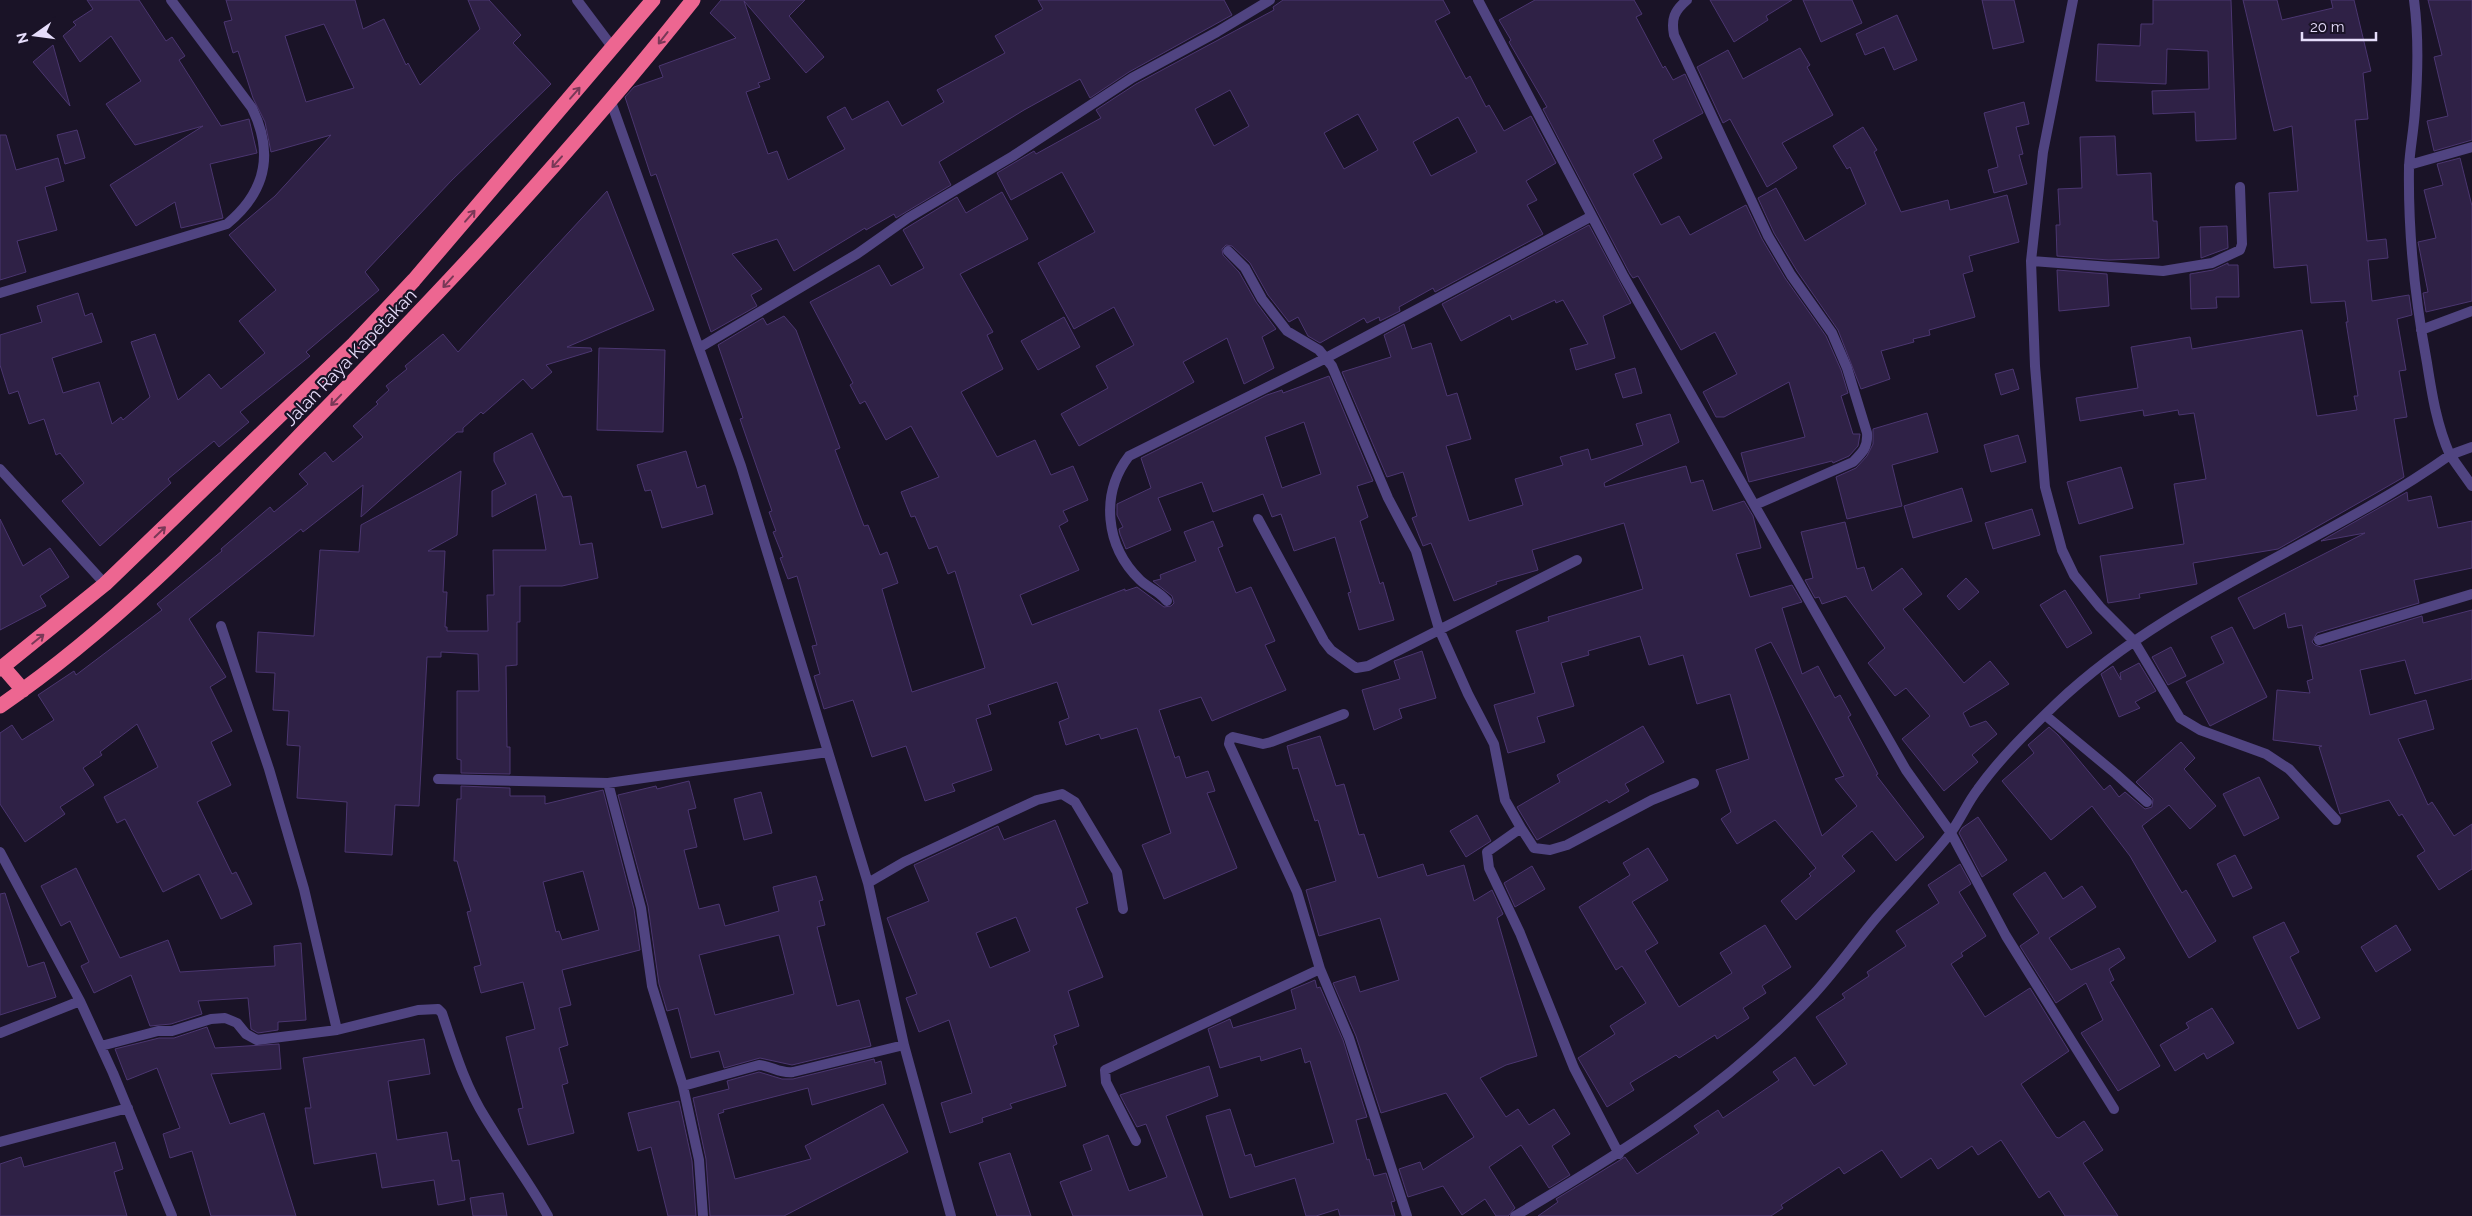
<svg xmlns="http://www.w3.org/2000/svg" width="2472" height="1216" font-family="Raleway,sans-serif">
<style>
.building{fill:#2f2146;stroke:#4b3670;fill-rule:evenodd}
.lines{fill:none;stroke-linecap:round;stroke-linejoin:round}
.street{stroke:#504481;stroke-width:10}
.highway{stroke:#ed6691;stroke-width:15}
.oneway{stroke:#793857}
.labels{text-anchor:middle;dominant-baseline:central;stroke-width:4.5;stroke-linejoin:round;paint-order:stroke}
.street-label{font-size:18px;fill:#e6ddfb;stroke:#1a1327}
</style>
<rect width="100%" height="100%" fill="#1a1327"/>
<path class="building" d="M87,0H139L166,41L172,37L185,56L179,60L221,126L249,119L257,153L210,164L223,218L181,228L175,202L136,226L110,185L203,126L135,145L106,104L141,81L111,36L80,62L63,36L76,25L73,22L93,9Z
M226,0H355L363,29L384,19L406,65L408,63L420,85L480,29L468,0H489L521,35L513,43L551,84L452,180L365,272L379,290L306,352L310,356L240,412L249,422L219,447L214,441L168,479L171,483L100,546L62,501L84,483L60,453L56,455L44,419L29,424L18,391L9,394L0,365V335L42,322L37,306L78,293L85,316L92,313L102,342L52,358L63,393L99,382L112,424L121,417L123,420L150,397L131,342L155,334L178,400L209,374L221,389L265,353L239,321L276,290L229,235L275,196L331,135L271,152L265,122L253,98L238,51L233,53L224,22L232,20ZM324,24L354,88L306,102L285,36Z
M721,0H805L789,16L824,57L806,73L744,1L770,79L758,83L760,87L746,92L768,154L777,151L788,180L845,149L827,117L845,107L852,120L888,101L902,126L944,102L937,90L1005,53L995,36L1043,9L1038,0H1224L1232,15L1129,72L1090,98L1080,79L1024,110L939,162L951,185L896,218L894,214L866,230L865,228L794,271L777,239L732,254L762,289L751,295L757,306L711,332L656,174L651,176L625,97L634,87L663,77L659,66L736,38L710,13Z
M1283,0H1443L1450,13L1435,21L1466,79L1470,76L1486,107L1489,105L1504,131L1531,116L1556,163L1526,181L1537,200L1527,205L1543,234L1435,292L1433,288L1399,307L1400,311L1380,321L1379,317L1367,323L1364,318L1320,343L1308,336L1298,317L1289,322L1268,295L1250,263L1232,246L1226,245L1222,249L1223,255L1239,272L1256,302L1276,329L1262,337L1274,368L1244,384L1227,338L1183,362L1194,382L1079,446L1061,414L1108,388L1096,366L1134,345L1114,307L1074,329L1038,263L1095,232L1062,172L1011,200L997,173L1034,151L1036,154L1101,118L1096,110L1136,84L1274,10L1273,7ZM1230,90L1249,126L1214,146L1195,109ZM1358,114L1378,150L1344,169L1324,133ZM1458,117L1477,152L1431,176L1413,142Z
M1535,0H1634L1642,14L1636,17L1663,68L1665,66L1673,80L1685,74L1703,113L1653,140L1662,158L1633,174L1661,225L1679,216L1690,235L1746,205L1762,239L1785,278L1826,336L1841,370L1848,393L1841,396L1853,434H1860L1858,446L1849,456L1833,463L1832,461L1749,482L1741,453L1805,437L1789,382L1724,417H1716L1703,392L1737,374L1715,332L1681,350L1638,276L1633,278L1630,274L1543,109L1547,107L1509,42L1511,40L1499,20Z
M1710,0H1792L1766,16L1768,20L1734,42Z
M1803,0H1852L1862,23L1821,42Z
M1982,0H2014L2024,42L1993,49Z
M2153,0H2231L2236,139L2196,141L2195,112L2153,114L2152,91L2209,89L2208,51L2167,49L2166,84L2096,81L2098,44L2140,46L2141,24H2153Z
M2243,0H2277L2282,20L2333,8L2331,0H2354L2371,71L2363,73L2368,119L2355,120L2367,241L2386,239L2388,258L2368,260L2372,301L2409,295L2412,315L2397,319L2406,370L2399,371L2407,417L2394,419L2404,477L2278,549L2193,563L2197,584L2139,594L2140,598L2108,603L2100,556L2184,544L2174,484L2206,479L2194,413L2179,415L2178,410L2144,416L2143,410L2080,421L2076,398L2138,388L2131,347L2190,337L2192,349L2302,330L2317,416L2357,410L2354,396H2358L2346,322H2348L2345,301L2311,303L2307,265L2274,268L2269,193L2298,191L2292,126L2274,131Z
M2428,0H2472V140L2434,151L2427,121L2448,116L2434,57L2442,55Z
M1897,15L1917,60L1894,70L1884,47L1865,55L1856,34Z
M53,45L70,106L33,62Z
M1800,48L1810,65L1807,67L1833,115L1782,143L1797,168L1767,187L1730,119L1723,123L1697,67L1728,50L1743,79Z
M2024,102L2029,124L2016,127L2023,154L2019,155L2027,184L1994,193L1988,170L1998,167L1984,113Z
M1863,127L1877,150L1874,152L1901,212L1948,200L1950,210L2007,195L2019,242L1969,256L1973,271L1963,274L1975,317L1929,330L1930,335L1913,339L1914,342L1881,351L1890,379L1861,389L1838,330L1797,271L1774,233L1758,198L1776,188L1805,241L1866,204L1850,167L1847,169L1833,146Z
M77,130L85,158L65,164L57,135Z
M0,135H6L16,170L58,158L64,181L45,187L57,230L17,241L26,272L0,280Z
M2115,136L2117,175L2151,173L2153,221H2157L2159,258L2109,260L2057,256L2056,225H2060L2058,189L2082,188L2080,137Z
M2460,158L2472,206V301L2426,312L2423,293L2428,292L2418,242L2436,238L2424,190L2443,185L2437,164Z
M607,191L654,310L567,347L591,348L592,351L546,365L552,372L532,389L523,379L483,414L481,412L463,428V432H457L361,517L363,485L303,532L301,529L189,619L226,677L210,687L232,731L211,742L231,785L197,802L232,874L236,872L252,904L221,919L199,874L163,892L125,819L117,823L104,797L158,767L137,724L100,752L102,755L83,768L94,785L60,807L65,814L25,842L0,804V733L12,725L22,740L54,720L38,695L74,671L76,675L162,610L157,604L222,551L221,549L270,507L274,512L308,484L299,474L325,452L333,462L363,437L353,426L378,404L376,402L389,390L386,386L407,369L405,366L443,334L458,352Z
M1002,192L1028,239L960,274L993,332L987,335L1003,369L961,392L997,457L1035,440L1051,475L1073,466L1088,500L1063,511L1068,521L1059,526L1079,570L1020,595L1032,625L1125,589V591L1137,587L1164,607L1171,606L1174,603L1172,596L1153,581L1161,579L1160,575L1196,561L1184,532L1213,521L1223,546L1218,548L1236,593L1251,587L1275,641L1265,645L1286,690L1212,721L1201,697L1159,710L1175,758L1179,756L1186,778L1208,771L1215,791L1207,793L1237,868L1164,899L1142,845L1171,833L1137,728L1101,739L1099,734L1066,745L1059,722L1069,718L1057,682L988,705L991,714L976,719L992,770L952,784L955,791L925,801L906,746L872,757L853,700L824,709L814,676L820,674L812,646L817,645L797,576L788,579L780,558L783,557L773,532L776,531L769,512L772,511L740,419L743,418L718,345L763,318L767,325L784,316L796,330L840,448L835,450L864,526L868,525L880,555L887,552L898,583L882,589L912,692L985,668L955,571L948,574L937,546L929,549L915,516L911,517L901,492L939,477L911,426L886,440L865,401L860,404L850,385L853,383L810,302L879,265L891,286L924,268L903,230L957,197L966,213Z
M1589,225L1631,303L1603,316L1615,358L1576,370L1570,349L1588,344L1563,300L1556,303L1555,300L1512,320L1510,315L1461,341L1442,304Z
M2227,226L2228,248L2201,258L2200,227Z
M2228,263V265H2238L2239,297H2216L2217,308L2191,309L2190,274L2213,270Z
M2057,270L2107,274L2109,306L2059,311Z
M1064,317L1080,347L1038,370L1021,341Z
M1404,324L1412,349L1431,343L1447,396L1457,393L1471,439L1446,446L1469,521L1523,505L1515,479L1563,465L1560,457L1588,449L1591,460L1643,445L1636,424L1670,414L1679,442L1604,483L1605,487L1686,466L1691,483L1703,480L1713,511L1744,501L1753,516L1761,548L1736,554L1750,597L1792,585L1802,602L1782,608L1802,674L1818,666L1835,698L1840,695L1851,715L1848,717L1878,774L1876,775L1924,837L1896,861L1872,831L1842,856L1855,871L1796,920L1781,901L1811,876L1809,874L1816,868L1775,820L1737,844L1721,819L1731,812L1716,770L1749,759L1730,694L1697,704L1683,655L1649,665L1640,636L1588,651L1589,655L1561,663L1574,706L1537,717L1545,742L1508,753L1494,705L1535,693L1516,631L1549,621L1548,617L1643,589L1624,523L1532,550L1538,570L1496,582L1497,584L1454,601L1431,543L1423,546L1412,518L1417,516L1403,472L1387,477L1342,372L1391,357L1384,335ZM1771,642L1844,776L1835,779L1857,806L1822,836L1755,649Z
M599,348L665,350L663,432L597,430Z
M1635,368L1642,393L1623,398L1615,374Z
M2013,369L2019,389L2001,395L1995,374Z
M1329,376L1373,481L1357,486L1368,517L1360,521L1380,584L1383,582L1394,620L1359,630L1348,593L1351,592L1335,537L1294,551L1281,514L1272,517L1263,494L1213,512L1202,482L1158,498L1171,530L1126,549L1120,534L1119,529L1123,527L1117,515V504L1151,488L1141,458L1267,395L1282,390L1283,393ZM1304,422L1321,474L1282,488L1265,437Z
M1927,413L1938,452L1892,465L1902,506L1847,519L1836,477L1856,468L1867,456L1873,444V429Z
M532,433L563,497L571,496L580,545L592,543L598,578L562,586H520V622H517V665L506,666L507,747H510V774L461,773V760L457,759V691H479L478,654L441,652V657H427L419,806L395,805L392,855L345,852L347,802L297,798L300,746L287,745L289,711L273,710L275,673L256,672L258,632L314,636L320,550L359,552L361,525L461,471L457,535L428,551H445L443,592H447L445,627H447V631H488L487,595H494L493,550H546L536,494L492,517V491L506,484L494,461V453Z
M2018,435L2026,462L1991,472L1984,445Z
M686,451L697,488L705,485L713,514L662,528L651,490L645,491L637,465Z
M2121,467L2133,508L2079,524L2067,482Z
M1962,488L1972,521L1913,538L1904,506Z
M2407,492L2408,501L2431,496L2438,528L2472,521V568L2414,580L2419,603L2317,633L2312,642L2315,645L2321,647L2422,616L2423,623L2472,610V679L2415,694L2405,660L2360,670L2370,715L2426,700L2434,729L2398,739L2428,805L2432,802L2454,836L2472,824V869L2439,890L2417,856L2425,851L2402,814L2399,816L2389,800L2340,814L2319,747L2322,746L2273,740L2277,690L2310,693L2307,681L2313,679L2302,625L2288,628L2285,613L2254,629L2238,598L2365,533L2321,541Z
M2032,509L2040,535L1993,549L1985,523Z
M0,519L23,566L50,548L69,577L40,596L46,606L0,630Z
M1845,522L1857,569L1864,567L1872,591L1902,568L1922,594L1903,609L1964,683L1990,661L2009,684L1963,713L1970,727L1986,721L1997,734L1972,755L1978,762L1944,791L1902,739L1930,716L1906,688L1895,696L1868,663L1885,648L1846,596L1822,604L1819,597L1815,598L1805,580L1813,578L1801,532Z
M1966,578L1979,592L1959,610L1947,596Z
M2065,590L2092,633L2067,648L2040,605Z
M2232,627L2267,697L2210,726L2186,682L2224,663L2211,637Z
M2171,647L2186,676L2168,685L2152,657Z
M1422,651L1436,698L1399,709L1402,718L1374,730L1362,690L1400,679L1394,661Z
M2139,663L2156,691L2135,702L2140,708L2119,717L2101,674L2113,666L2121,680L2120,673Z
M1643,726L1664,762L1625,784L1629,791L1609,803L1607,800L1537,840L1517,807L1560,782L1557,775Z
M2049,727L2058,735L2104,790L2110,785L2119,797L2125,792L2145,809L2152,807L2153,799L2136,782L2181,742L2195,758L2184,769L2216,806L2190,829L2169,805L2142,826L2182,893L2186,890L2216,941L2189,958L2130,856L2092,806L2051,840L2002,781L2034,753L2028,745Z
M1320,736L1336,786L1344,784L1359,835L1364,834L1378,878L1423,864L1427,876L1464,865L1474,901L1492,890L1503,914L1497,918L1537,1056L1506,1065L1480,1078L1506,1117L1518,1109L1529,1125L1554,1109L1570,1134L1552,1146L1570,1175L1549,1188L1521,1145L1489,1167L1515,1208L1508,1216H1496L1485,1199L1462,1215L1443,1186L1408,1197L1399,1169L1420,1162L1423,1170L1474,1137L1446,1093L1381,1113L1356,1036L1333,983L1355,976L1360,992L1399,980L1380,918L1319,936L1306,890L1336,881L1318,820L1315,821L1298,768L1293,769L1287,746Z
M2259,777L2279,818L2244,836L2223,794Z
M689,781L696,808L688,810L697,847L684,850L699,909L719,904L725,926L779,911L773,887L816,876L823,900L819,901L825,925L817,927L837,1006L859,1000L871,1046L792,1065L760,1058L724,1068L719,1051L691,1058L678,1008L667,1011L659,984L648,906L618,795L656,786L657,789ZM779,935L794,994L715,1015L699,955Z
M461,786L510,788V796H545V804L603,790L634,909L640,950L562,970L571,1005L559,1008L568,1045L559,1048L568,1083L562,1085L574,1133L528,1145L518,1109L523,1108L506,1037L535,1029L523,982L481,993L474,967L481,965L467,912L471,911L457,861H454L457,799H461ZM583,871L599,930L562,940L559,931L556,932L543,882Z
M761,792L772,833L744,840L734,799Z
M1477,815L1491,841L1466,857L1450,831Z
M1978,817L2007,860L1982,877L1959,833L1962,828Z
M1055,820L1088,903L1076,908L1103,977L1068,991L1079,1026L1054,1035L1057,1044L1053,1046L1066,1086L1010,1104L1012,1108L982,1118L983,1122L950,1133L941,1103L972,1093L949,1020L919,1032L906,998L917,994L887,918L929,901L914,865L998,826L1004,840ZM1016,917L1030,951L990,968L976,933Z
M1648,848L1668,880L1632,902L1658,943L1645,951L1679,1007L1732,973L1720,953L1765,925L1791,967L1762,986L1766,993L1743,1008L1749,1018L1717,1039L1715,1035L1679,1058L1676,1055L1630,1083L1634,1090L1607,1107L1578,1058L1615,1034L1610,1026L1646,1003L1622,966L1616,970L1579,907L1630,875L1623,863Z
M2235,855L2252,888L2233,897L2217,864Z
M1960,864L1971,884L1959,892L1986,936L1961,953L1963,956L1951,964L1985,1017L2030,988L2069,1051L2021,1084L2056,1137L2059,1138L2084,1121L2103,1150L2083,1163L2118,1216H2065L2049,1191L2039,1198L2001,1140L1978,1155L1972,1146L1938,1169L1931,1158L1901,1178L1882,1150L1844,1174L1839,1167L1781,1205L1783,1208L1771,1216H1538L1558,1202L1556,1199L1625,1157L1637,1174L1699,1133L1694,1126L1718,1110L1723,1118L1779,1080L1773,1072L1795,1057L1814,1086L1847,1064L1816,1017L1845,998L1842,994L1869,976L1867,972L1906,946L1896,931L1939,903L1928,885Z
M1532,866L1545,889L1515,907L1504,883Z
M76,868L120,958L168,940L180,972L275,966L274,946L301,943L306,1020L278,1022V1030L258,1033L251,1029L248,998L198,1001L202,1014L171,1024L150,1026L131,975L94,993L81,966L89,962L70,921L61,926L41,886Z
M2045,872L2063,899L2082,886L2096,907L2049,938L2071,970L2119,948L2125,958L2109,969L2114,980L2110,982L2160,1066L2118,1091L2081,1033L2103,1020L2086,983L2056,1003L2020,946L2039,933L2013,894Z
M5,893L28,967L44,962L56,997L0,1015V894Z
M2284,922L2299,952L2290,957L2320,1018L2298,1029L2253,937Z
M2396,925L2411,950L2376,972L2361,947Z
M1315,980L1317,988L1320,987L1343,1040L1367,1117L1356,1120L1367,1160L1369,1159L1374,1176L1386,1173L1395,1201L1391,1202L1395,1216H1340L1338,1209L1316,1216H1306L1295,1178L1230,1198L1206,1116L1230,1109L1245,1156L1251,1154L1255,1167L1334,1143L1310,1061L1305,1063L1301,1048L1261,1061L1260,1056L1220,1068L1208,1029L1230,1019L1233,1028L1296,1009L1291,990Z
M2212,1008L2234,1043L2207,1059L2204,1053L2175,1071L2160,1045L2189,1028L2186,1023Z
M207,1027L215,1048L279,1044L281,1069L211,1074L230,1124L264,1113L296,1216H211L192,1151L170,1158L163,1134L180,1128L157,1068L127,1080L115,1049L159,1038H174Z
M424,1039L430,1074L388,1081L397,1140L447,1132L452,1161L459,1160L465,1200L438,1205L434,1180L382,1188L376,1153L314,1164L305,1108H311L303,1058Z
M874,1059L875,1063L881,1061L886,1084L812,1105L808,1088L723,1110L724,1112L718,1114L735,1179L811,1159L805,1146L883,1104L908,1152L784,1216H710L706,1159L693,1098L729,1089L727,1081L759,1072L782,1079H793Z
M1209,1066L1218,1096L1166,1116L1203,1216H1073L1060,1182L1092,1170L1083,1145L1108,1135L1129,1191L1167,1177L1146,1124L1137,1127L1120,1095Z
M679,1101L692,1161L696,1216H668L651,1147L638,1151L628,1113Z
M115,1142L123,1169L114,1172L127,1216H0V1164L21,1157L24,1167Z
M1010,1153L1031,1216H997L979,1163Z
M503,1193L507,1216H473L470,1198Z"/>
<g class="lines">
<path class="street" d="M577,0L613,48
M1478,0L1624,277L1844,662L1906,770L1951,833L2006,936L2114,1109
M1687,0C1674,11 1671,19 1674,35L1768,236L1791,275L1832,333L1847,368L1867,433C1868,447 1863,452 1853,462L1755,505
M2073,0L2043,152L2031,261L2035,366L2045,487L2062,550L2074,575L2100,607L2134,641L2180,718L2200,730L2266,754L2289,769L2336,820
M611,102L741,466L868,883L904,1045L951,1216
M2409,165L2472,147
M1228,251L1245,268L1262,299L1287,331L1319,350L1332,366L1388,498L1416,551L1439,629L1468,694L1494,744L1505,800L1521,828L1487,852L1489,868L1520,933L1574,1068L1619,1154
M2031,261L2163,271L2212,263L2240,250L2242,244L2240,187
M0,293L227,224C266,192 274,153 252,108L171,0
M2421,330L2472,311
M699,348L857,254L908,218L1013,156L1132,78L1217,32L1270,0
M2472,447L2450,455L2472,486
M0,469L105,584
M1258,519L1324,641L1331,650L1356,668L1368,666L1577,560
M1167,601C1158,590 1148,588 1140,580C1105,546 1100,494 1129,456L1326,358L1592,216
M221,626L269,769L304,889L337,1030L418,1010L438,1009L442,1013C454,1049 465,1086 486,1119C506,1152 529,1182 548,1216
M2319,640L2472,594
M1344,714L1271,742L1263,744L1233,737L1230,739L1229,744L1297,892L1320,969L1349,1038L1407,1216
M2045,715L2116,774L2147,802
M438,779L608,783L828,752
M608,783L641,908L652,986L683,1086L699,1160L703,1216
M1521,828L1534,848L1550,850L1567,845L1652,800L1694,783
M0,852L80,1001L113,1073L172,1216
M868,883L904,862L1037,800L1062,794L1075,802L1117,872L1123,909
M0,1033L80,1001
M101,1046L158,1031H172L211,1019L225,1018L237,1023L246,1034L257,1040L337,1030
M683,1086L759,1065C772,1066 780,1074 793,1072L904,1045
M1136,1141L1106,1082L1105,1070L1320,969
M0,1142L128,1108
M1515,1216C1623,1152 1728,1087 1814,994C1836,970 1855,943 1876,918C1900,890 1926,864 1949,835C1960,821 1967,803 1978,789C2000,758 2030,729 2057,703C2170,596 2323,545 2450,455C2437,426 2432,395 2427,363C2415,299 2408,232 2409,167C2410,148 2414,129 2415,110C2418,73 2419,37 2414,0"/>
<path class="highway" d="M3,667L23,690
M0,669L105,584L354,344L414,280L653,0
M0,706C114,628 210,528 306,429C441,292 573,151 693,0"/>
</g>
<defs><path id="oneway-shaft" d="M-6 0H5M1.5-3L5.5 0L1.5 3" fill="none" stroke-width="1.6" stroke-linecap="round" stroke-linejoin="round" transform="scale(1.25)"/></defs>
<g class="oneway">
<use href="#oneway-shaft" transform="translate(663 38) rotate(128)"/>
<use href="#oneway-shaft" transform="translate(575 93) rotate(-49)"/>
<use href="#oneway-shaft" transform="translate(557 162) rotate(132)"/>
<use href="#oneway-shaft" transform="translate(470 216) rotate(-49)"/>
<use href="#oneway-shaft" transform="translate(448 282) rotate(132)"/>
<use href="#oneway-shaft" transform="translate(336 400) rotate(134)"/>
<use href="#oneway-shaft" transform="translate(160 532) rotate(-44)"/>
<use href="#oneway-shaft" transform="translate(38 639) rotate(-39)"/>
</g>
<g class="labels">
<g class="street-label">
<text transform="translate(350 357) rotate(-46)">Jalan Raya Kapetakan</text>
</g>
</g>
<g transform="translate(35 35) rotate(256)" stroke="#1a1327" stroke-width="4" paint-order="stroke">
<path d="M0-4L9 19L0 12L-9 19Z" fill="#e6ddfb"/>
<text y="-8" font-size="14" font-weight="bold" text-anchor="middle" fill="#e6ddfb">N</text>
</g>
<path d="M2302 32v8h74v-8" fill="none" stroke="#e6ddfb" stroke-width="2.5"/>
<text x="2310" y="32" font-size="15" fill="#e6ddfb" stroke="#1a1327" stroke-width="4" paint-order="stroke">20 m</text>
</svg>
